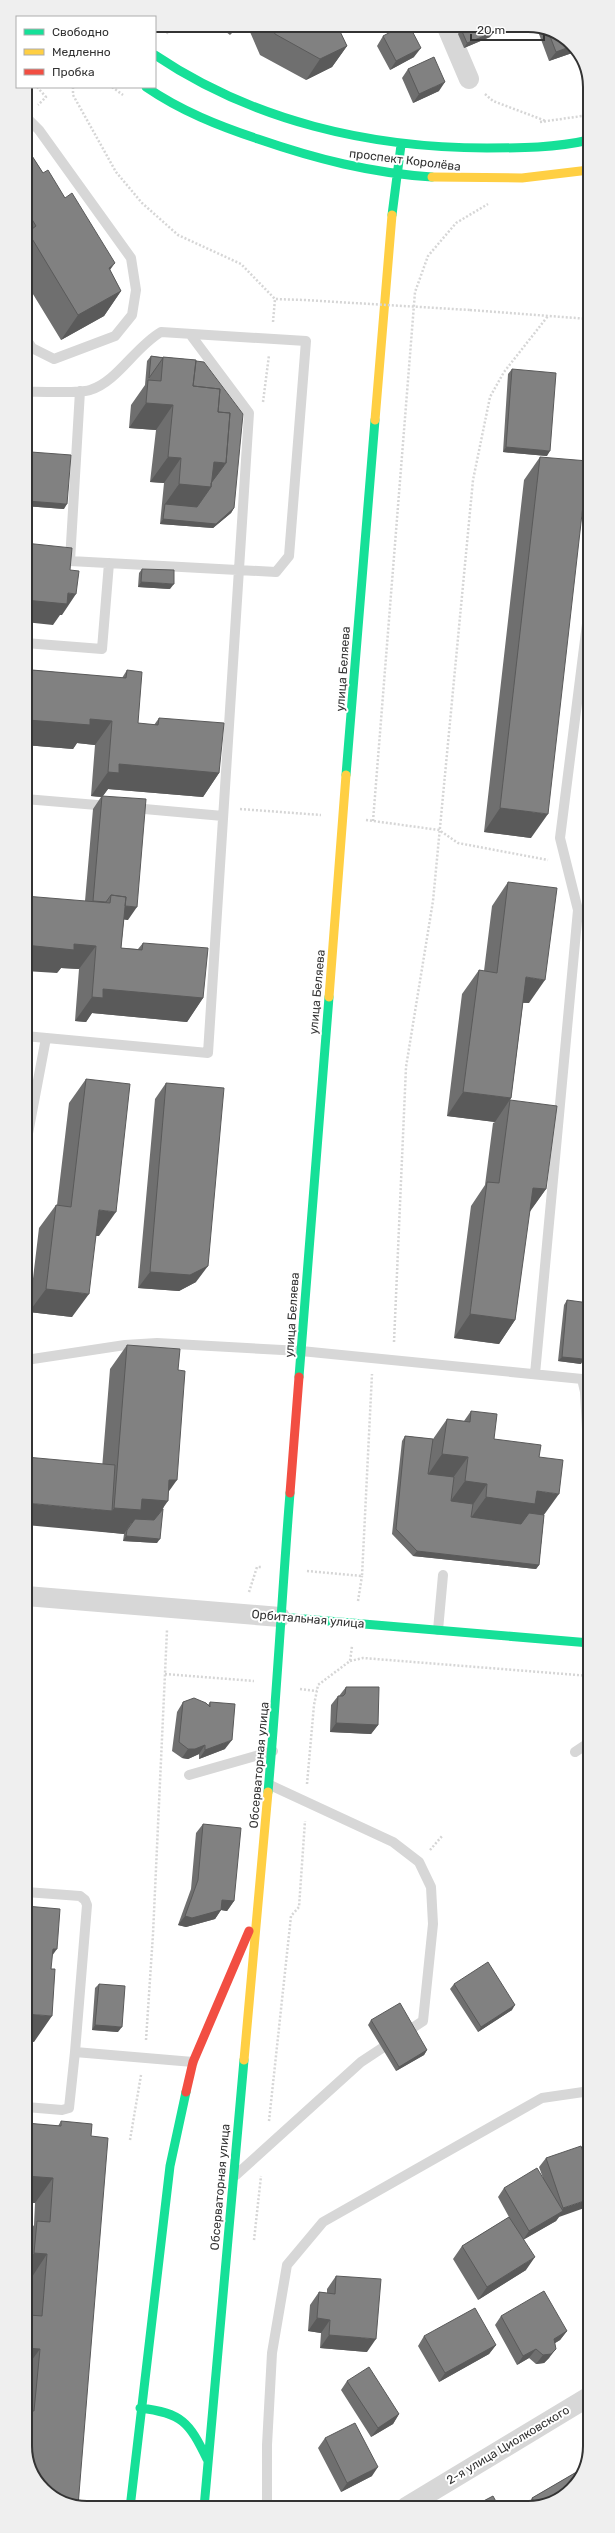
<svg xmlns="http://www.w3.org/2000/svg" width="615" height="2533" font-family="Rubik,sans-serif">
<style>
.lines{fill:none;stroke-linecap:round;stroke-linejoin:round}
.path{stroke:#d6d6d6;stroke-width:2.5;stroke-dasharray:2 2;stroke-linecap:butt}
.lane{stroke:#d7d7d7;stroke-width:10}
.street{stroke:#d7d7d7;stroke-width:20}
.fast{stroke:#16e098;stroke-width:9}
.slow{stroke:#ffcf43;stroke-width:9}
.jam{stroke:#f24e42;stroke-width:9}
.path-bridge{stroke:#d6d6d6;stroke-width:2.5;stroke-dasharray:2 2;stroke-linecap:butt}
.wall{fill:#6f6f6f}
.shaded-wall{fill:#5a5a5a}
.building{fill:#818181;stroke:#5a5a5a}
.labels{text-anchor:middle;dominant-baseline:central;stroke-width:4;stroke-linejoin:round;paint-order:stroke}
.street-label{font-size:12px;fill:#333;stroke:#fff}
.rim{fill:none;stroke:#333;stroke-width:2}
</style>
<rect width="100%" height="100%" fill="#fff"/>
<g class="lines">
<path class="path" d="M157,25L169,34
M37,87L46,97L38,105
M73,87V95L116,172L142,203L178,235L241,264L275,299
M112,87L123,95
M485,94L493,101L546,121
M540,122L589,115
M470,310L589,319
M273,322L275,299L304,300
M263,402L269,355
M240,809L321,815
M366,820L439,830L458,843L548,860
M373,821L415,292L428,256L456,223L488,204
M394,1342L406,1067L433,901L473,480L490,397L504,372L548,316
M307,1571L362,1576L372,1374
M249,1592L257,1567H262
M358,1601L362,1576
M350,1661L363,1658L590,1676
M165,1674L254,1681
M300,1689L317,1691
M307,1784L314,1705L318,1685L350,1661L352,1646
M430,1850L443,1835
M146,2040L153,1934L167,1630
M269,2121L291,1916L299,1907L305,1821
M130,2140L141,2075
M254,2240L261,2176"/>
<path class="lane" d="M25,116L39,130L131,258L136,290L132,315L115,336L54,359L32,348L25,337
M25,392C40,391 79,394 90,390C117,382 135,347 161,332L306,341L289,556L276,572L70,561L80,391
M25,643L102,649L109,563
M25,799L109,806
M133,808L223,816
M25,1036L208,1053L249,413L190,334
M26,1144L46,1038
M26,1360L125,1345L157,1343L301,1351L582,1379L585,1392L590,1485
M535,1374L578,910L560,838L589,608
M438,1630L443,1575
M575,1752L590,1742
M189,1775L273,1751
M26,1892L80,1896L85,1900L87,1905L75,2052
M26,2107L62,2110L69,2108L75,2052L193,2062
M236,2175L361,2062L423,2021L433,1924L431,1887L419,1862L393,1842L270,1785
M267,2507V2445L272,2353L287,2265L323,2222L542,2098L590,2091"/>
<path class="street" d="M446,25L469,79
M26,1596L280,1617
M406,2507L590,2396"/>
<path class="fast" d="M155,55C253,121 370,148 487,148C521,148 555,148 589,140
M146,87C181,111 219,126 258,139C316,159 371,173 432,177
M392,215L401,145
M346,775L375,420
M299,1377L329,997
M280,1617L590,1643
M268,1792C277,1693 282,1593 290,1493
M140,2408C182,2413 189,2422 207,2459
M130,2508L170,2166L186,2092
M204,2508L244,2060"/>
<path class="slow" d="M432,177L522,178L589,170
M375,420L392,215
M329,997L346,775
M244,2060L268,1792"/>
<path class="jam" d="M290,1493L299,1377
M186,2092L193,2062L249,1931"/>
<path class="path-bridge" d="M304,300L470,310"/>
</g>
<path class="wall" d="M202,25H211L209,29Z
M217,25H239L230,35Z
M247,25H344L338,28L347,46L332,67L306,80L260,55Z
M536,26L569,41L575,52L549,61Z
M461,29L490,37L464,48L458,34Z
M383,36L414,57L390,70L377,46Z
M408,69L439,91L413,103L402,78Z
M25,145L43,173L65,198L110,270L121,291L104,316L61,340L25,281Z
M151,356L196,360L234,508L231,513L213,528L160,524L164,483L150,482L156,430L129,428L131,405L145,385L147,361Z
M512,369L547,456L503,452L508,374Z
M31,452L64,509L25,506V487L28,456Z
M540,457L531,838L484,832L524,480Z
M142,569L170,589L138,587L139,573Z
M32,670L122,678L127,670L138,723L154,725L159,718L219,773L203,797L108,789L103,796L128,920L124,919L121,948L138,949L143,943L203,998L187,1022L92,1013L86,1022L75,1021L79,969L61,968L57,973L85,901L93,809L101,797L91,796L95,745L77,743L73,749L25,745V680Z
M508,882L529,1003H523L511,1098L510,1100L546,1189L529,1212L515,1320L499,1344L454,1338L471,1206L485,1185L493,1123L495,1122L447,1116L462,994L479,970L484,971L492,906Z
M86,1079L99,1236H96L72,1317L29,1312L39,1228L56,1205H57L69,1103Z
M166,1083L196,1282L179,1291L138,1288L155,1099Z
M567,1300L581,1364L558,1361L564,1305Z
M127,1345L168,1492L163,1509L157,1543L123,1541L124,1534L97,1531L110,1369Z
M471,1411L494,1439L539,1457L544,1515L539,1565L536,1569L413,1556L392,1534L402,1441L405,1436L433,1439L447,1419L464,1421Z
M346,1687L378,1725L371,1734L330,1732L331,1705L338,1696H339Z
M183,1702L208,1705L210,1702L225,1749L199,1759V1754L188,1759L182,1758L172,1751L177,1712Z
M203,1824L234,1901L227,1911L221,1910L215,1919L186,1927L178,1925L191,1889L196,1833Z
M99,1984L118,2032L92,2030L95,1988Z
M454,1984L512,2010L478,2032L450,1989Z
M371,2020L427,2050L424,2055L396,2071L368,2025Z
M61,2121L46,2492L26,2458V2319L30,2280L26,2279V2236L34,2225L35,2203H26V2123L58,2126Z
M546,2158L590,2173L556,2221L524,2239L526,2270L478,2300L453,2259L462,2246L509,2217L498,2197L504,2188L543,2178L539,2167Z
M336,2276L367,2352L320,2348L321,2333L308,2331L310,2305L319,2292L327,2293V2289Z
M590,2292V2315L582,2302Z
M501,2316L567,2331L560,2340L555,2343L549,2358L544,2363L536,2364L529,2358L517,2365L495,2325Z
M424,2336L496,2345L489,2354L439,2382L418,2346Z
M347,2381L399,2414L393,2424L371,2437L341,2390Z
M325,2438L372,2476L341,2492L318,2448Z
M582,2466L575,2487L540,2507H526L532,2498L580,2470Z"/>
<path class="shaded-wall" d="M237,25H239L230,35Z
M338,25H344L336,29Z
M494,32L490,37L464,48L467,43Z
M347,46L332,67L306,80L320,59Z
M572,46L575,52L549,61L556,52Z
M421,48L414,57L390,70L396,61Z
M445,82L439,91L413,103L419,94Z
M115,263L97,288L109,268Z
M121,291L104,316L61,340L78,315Z
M146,403L173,405L156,430L129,428Z
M506,447L550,451L547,456L503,452Z
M168,457L181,458L164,483L150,482Z
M214,462L226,463L211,487L194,512L165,504L179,484Z
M27,501L67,504L64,509L25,506V504Z
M234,508L231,513L213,528L160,524L163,519Z
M141,582L174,584L170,589L138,587Z
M68,593L76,594L62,615H60L53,625L25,622V600Z
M90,719L112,721L95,745L77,743L73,749L25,745V724L28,720Z
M119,764L219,773L203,797L108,789L102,797V796L101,797L91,796L108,772Z
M500,808L548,814L531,838L484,832Z
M109,904L137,907L128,920L100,917Z
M74,944L96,946L79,969L61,968L57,973L25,971V945Z
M526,977L545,980L529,1003L510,1001Z
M103,989L203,998L187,1022L92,1013L86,1022L75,1021L92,997Z
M463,1092L511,1098L495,1122L447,1116Z
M533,1188L546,1189L529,1213Z
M99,1210L116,1212L99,1236L82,1234Z
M208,1266L196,1282L179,1291L138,1288L150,1272Z
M46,1289L89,1294L72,1317L29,1312Z
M470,1314L515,1320L499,1344L454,1338Z
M562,1357L584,1359L581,1364L558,1361Z
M442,1454L468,1457L450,1482L425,1479Z
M169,1480H177L162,1501H168L151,1525L131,1523L124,1534L26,1525V1503L112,1511L114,1508L142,1499Z
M465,1481L487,1484L470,1509L447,1506Z
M537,1491L559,1494L541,1519L518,1529L468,1522L486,1497Z
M126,1536L160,1539L157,1543L123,1541Z
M417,1551L539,1565L536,1569L413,1556Z
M336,1723L378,1725L371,1734L330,1732Z
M232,1740L225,1749L199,1759L205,1750Z
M205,1745L199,1754L188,1759L182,1758L188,1749Z
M222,1900L234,1901L227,1911L221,1910L215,1919L186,1927L178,1925L185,1916Z
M53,1949H57L39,1974Z
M515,2005L512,2010L478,2032L481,2027Z
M26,2014L52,2016L34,2042L26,2041Z
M95,2025L122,2027L118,2032L92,2030Z
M427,2050L424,2055L396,2071L399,2067Z
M26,2176L53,2178L35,2203H26Z
M590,2199V2206L559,2217L556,2221L523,2240L529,2231L560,2213L563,2208Z
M34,2253L47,2254L30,2280L26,2279V2265Z
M535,2257L526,2270L478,2300L487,2287Z
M317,2318L330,2320L321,2333L308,2331Z
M567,2331L560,2340L547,2348L554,2339Z
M329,2335L376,2339L367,2352L320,2348Z
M496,2345L489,2354L439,2382L445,2373Z
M26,2348L40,2349L26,2368Z
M536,2349L529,2358L517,2365L523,2356Z
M556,2349L549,2358L544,2363L536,2364L543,2355Z
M399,2414L393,2424L371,2437L378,2428Z
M26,2442L32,2443L26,2451Z
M378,2467L372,2476L341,2492L347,2483Z"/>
<path class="building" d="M271,25H337L347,46L320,59L275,34Z
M404,25H409L421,48L396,61L383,36Z
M469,25H491L494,32L467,43L461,29Z
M548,31L569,41L572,46L556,52Z
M434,57L445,82L419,94L408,69Z
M25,145L43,173L48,170L65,198L72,193L115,263L109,268L121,291L78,315L28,232L36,226L25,208Z
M151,356L163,358L149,378Z
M163,357L196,360L193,386L220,389L218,412L230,413L226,463L214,462L211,487L179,484L181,458L168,457L173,405L146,403L148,380L161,381Z
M196,361L204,362L243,414L234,508L216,524L163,519L165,504L197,507L211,487V483L226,463L230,413L218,412L220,389L193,386Z
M512,369L556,373L550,451L506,447Z
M31,452L71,455L67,504L27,501Z
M540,457L588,461L548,814L500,808Z
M25,543L72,548L70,570L79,571L76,594L68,593L67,604L25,600Z
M142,569L174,570V584L141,582Z
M32,670L126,678L127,670L142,672L138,723L158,725L159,718L224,723L219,773L119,764V773L108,772L112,721L90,719V725L28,720Z
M102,796L146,799L137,907L125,906L126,897L111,895L106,902L93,901Z
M508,882L557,888L545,980L526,977L511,1098L463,1092L479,970L497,973Z
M111,895L126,897L121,948L142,950L143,943L208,948L203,998L103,989V998L92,997L96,946L74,944V950L25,945V896L110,903Z
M86,1079L130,1084L116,1212L99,1210L89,1294L46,1289L56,1205L71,1207Z
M166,1083L224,1088L208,1266L190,1275L150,1272Z
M510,1100L557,1106L546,1189L533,1188L515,1320L470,1314L487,1182L499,1183Z
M567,1300L589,1303V1309L584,1359L562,1357Z
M127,1345L180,1349L178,1370L185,1371L177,1480H169L168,1501L142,1499L141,1510L114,1508Z
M471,1411L497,1414L494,1439L541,1445L539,1457L563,1460L559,1494L537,1491L535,1504L486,1497L487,1484L465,1481L468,1457L442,1454L447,1419L470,1422Z
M405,1436L433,1439L428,1474L454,1477L451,1501L473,1504L471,1517L521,1524L529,1513L544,1515L539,1565L417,1551L396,1529Z
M26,1457L115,1465L112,1511L26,1503Z
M163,1509L160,1539L126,1536L127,1530L135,1519L154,1520Z
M346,1687H379L378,1725L336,1723L338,1696H343L345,1694Z
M194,1698L206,1703L210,1707V1702L235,1704L232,1740L205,1750V1745L195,1749H188L179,1742L183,1702Z
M203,1824L241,1828L234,1901L222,1900L221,1910L192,1918L185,1916L198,1880Z
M26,1906L60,1909L57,1949H53L51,1969H55L52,2016L26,2014Z
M488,1962L515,2005L481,2027L454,1984Z
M99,1984L125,1986L122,2027L95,2025Z
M400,2003L427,2050L399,2067L371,2020Z
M61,2121L92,2124L91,2136L108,2138L78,2506L46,2492L30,2465L32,2443L26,2442V2410L34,2411L40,2349L26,2348L29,2315L42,2316L47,2254L34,2253L37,2221L50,2222L53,2178L26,2176V2123L61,2126Z
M581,2146L590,2173V2199L563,2208L546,2158Z
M537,2168L563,2211L529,2231L504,2188Z
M509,2217L535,2257L487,2287L462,2246Z
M336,2276L381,2279L376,2339L329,2335L330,2320L317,2318L319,2292L335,2294Z
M544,2291L567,2331L554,2339L556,2349L551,2354L543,2355L536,2349L523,2356L501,2316Z
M475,2308L496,2345L445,2373L424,2336Z
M369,2367L399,2414L378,2428L347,2381Z
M355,2423L378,2467L347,2483L325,2438Z
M580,2470L581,2471L575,2487L540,2507H538L532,2498Z
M493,2496L499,2507H472Z"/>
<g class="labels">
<g class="street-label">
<text transform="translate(405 160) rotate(7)">проспект Королёва</text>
<text transform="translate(343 669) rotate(-86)">улица Беляева</text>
<text transform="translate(317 992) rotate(-85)">улица Беляева</text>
<text transform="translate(292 1315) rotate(-86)">улица Беляева</text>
<text transform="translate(308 1619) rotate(5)">Орбитальная улица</text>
<text transform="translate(259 1765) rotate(-85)">Обсерваторная улица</text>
<text transform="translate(220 2187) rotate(-85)">Обсерваторная улица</text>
<text transform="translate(508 2445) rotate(-31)">2-я улица Циолковского</text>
</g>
</g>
<path d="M0 0H615V2533H0ZM87 32H528A55 55 0 0 1 583 87V2446A55 55 0 0 1 528 2501H87A55 55 0 0 1 32 2446V87A55 55 0 0 1 87 32Z" fill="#efefef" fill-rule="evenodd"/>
<path class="rim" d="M87 32H528A55 55 0 0 1 583 87V2446A55 55 0 0 1 528 2501H87A55 55 0 0 1 32 2446V87A55 55 0 0 1 87 32Z"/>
<rect x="16" y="16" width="140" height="72" fill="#ffffff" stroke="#adadad"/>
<rect x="24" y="29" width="20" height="6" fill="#16e098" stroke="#adadad"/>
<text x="52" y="36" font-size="12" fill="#333333">Свободно</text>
<rect x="24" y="49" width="20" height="6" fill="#ffcf43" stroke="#adadad"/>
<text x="52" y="56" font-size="12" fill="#333333">Медленно</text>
<rect x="24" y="69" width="20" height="6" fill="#f24e42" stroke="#adadad"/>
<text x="52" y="76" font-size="12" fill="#333333">Пробка</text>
<path d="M471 34v6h73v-6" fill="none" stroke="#333333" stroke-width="2"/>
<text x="477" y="34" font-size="12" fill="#333333" stroke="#ffffff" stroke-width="3" paint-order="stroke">20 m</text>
</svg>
